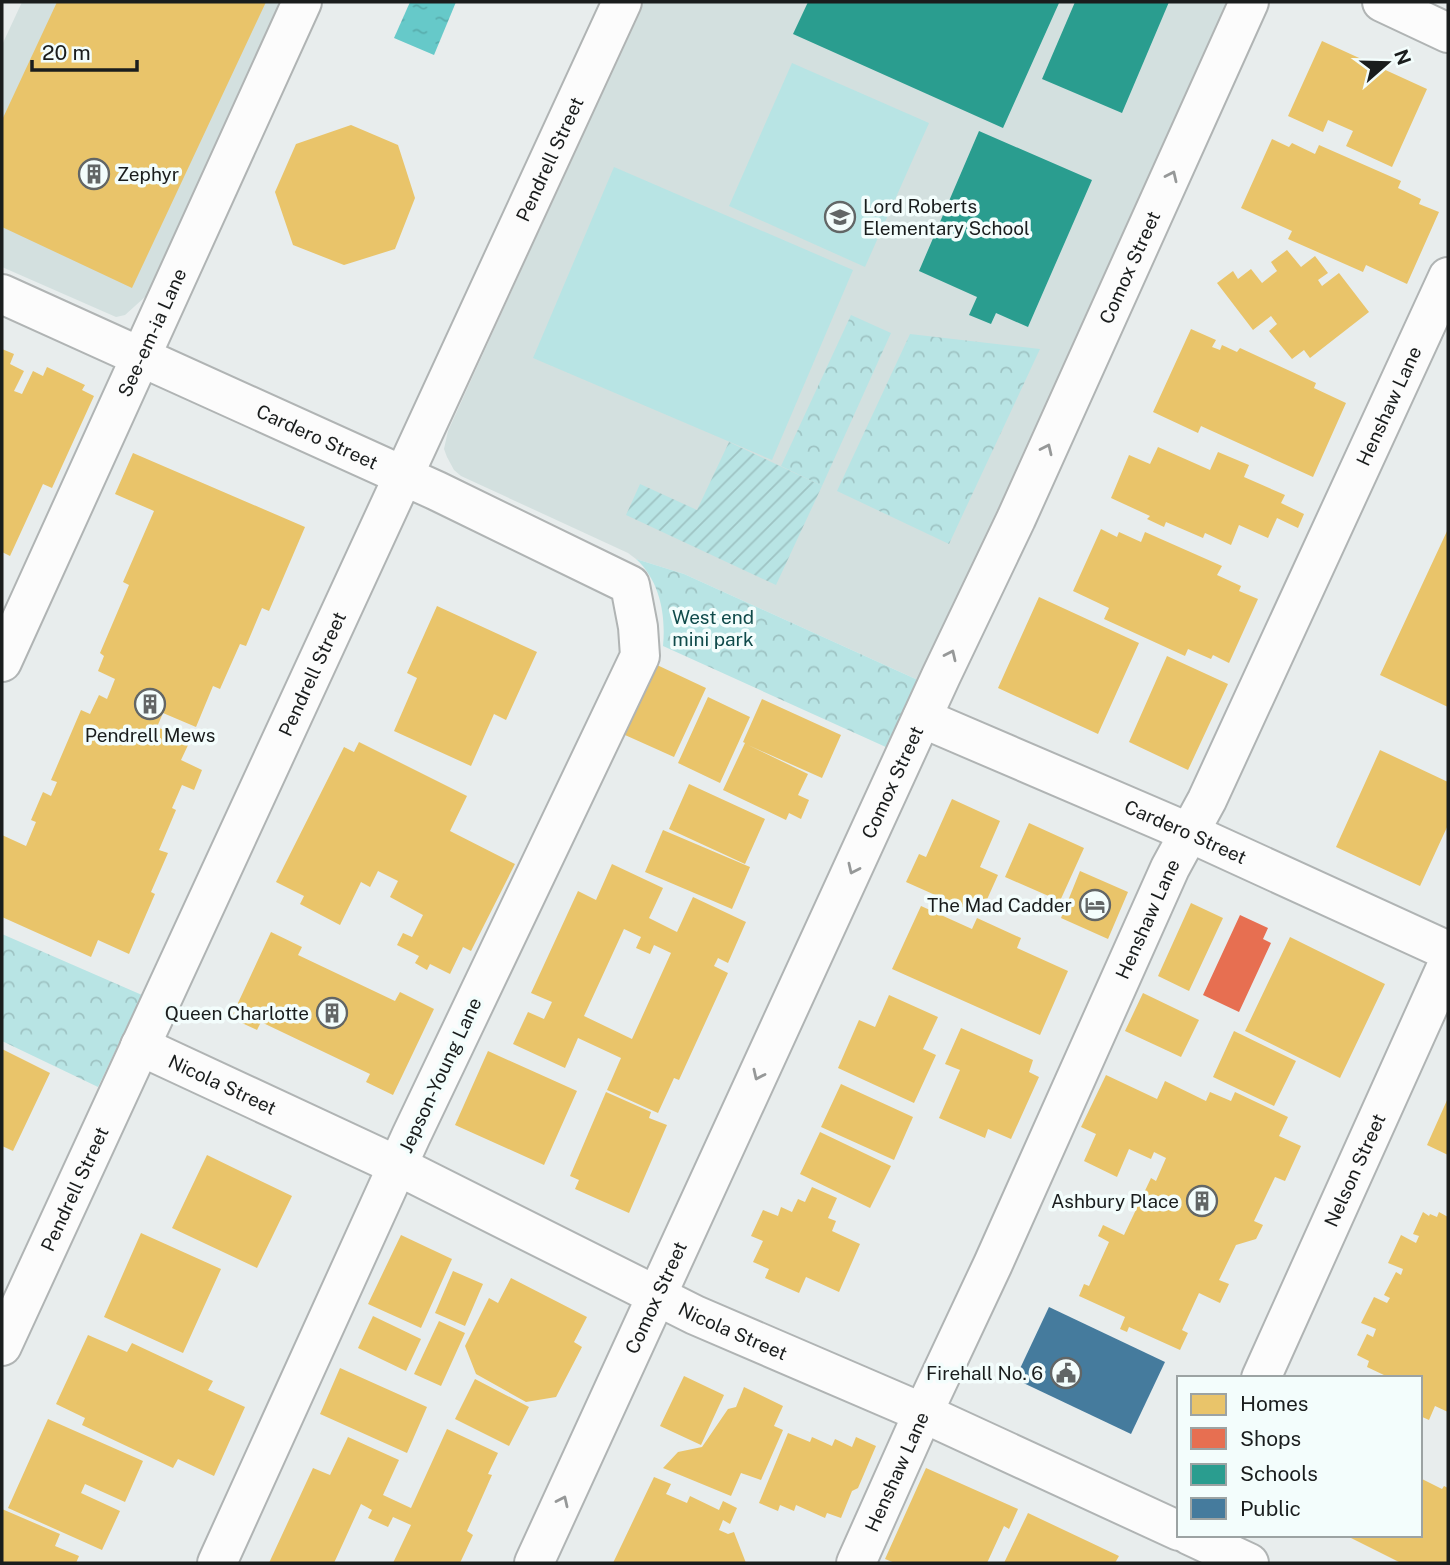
<svg xmlns="http://www.w3.org/2000/svg" width="1450" height="1565" font-family="'Public Sans',sans-serif">
<style>
.built{fill:#d3e0df}
.park{fill:url(#park-crowns)}
.garden{fill:url(#garden-furrows)}
.pitch{fill:#b8e4e4}
.water{fill:url(#water-ripples)}
.homes{fill:#e9c46a;fill-rule:evenodd}
.shops{fill:#e76f51}
.schools{fill:#2a9d8f}
.public{fill:#457b9d}
.lines{fill:none;stroke-linecap:round;stroke-linejoin:round}
.minor-casing{stroke:#b0b4b4;stroke-width:42}
.minor{stroke:#fcfcfc;stroke-width:38}
.oneway{stroke:#969898}
.labels{text-anchor:middle;dominant-baseline:central;stroke-width:7;stroke-linejoin:round;paint-order:stroke}
.street-label{font-size:19px;fill:#1a1d1d;stroke:#f3fdfc}
.poi-label{font-size:19px;fill:#1a1d1d;stroke:#f3fdfc;text-anchor:end}
.park-label{font-size:19px;fill:#0f4a4a;stroke:#f3fdfc}
</style>
<defs>
<pattern id="park-crowns" width="20" height="18" patternUnits="userSpaceOnUse" patternTransform="scale(1.75)"><rect width="20" height="18" fill="#b8e4e4"/><path d="M2 6a3 3 0 1 1 6 0M12 15a3 3 0 1 1 6 0" fill="none" stroke="#9ec3c3"/></pattern>
<pattern id="garden-furrows" width="10" height="10" patternUnits="userSpaceOnUse" patternTransform="scale(1.75)"><rect width="10" height="10" fill="#b8e4e4"/><path d="M-1 1l2-2M0 10L10 0M9 11l2-2" fill="none" stroke="#9ec3c3"/></pattern>
<pattern id="water-ripples" width="26" height="14" patternUnits="userSpaceOnUse" patternTransform="scale(1.75)"><rect width="26" height="14" fill="#66c9c9"/><path d="M2 4q2-2 4 0t4 0M15 11q2-2 4 0t4 0" fill="none" stroke="#58acac"/></pattern>
</defs>
<rect width="100%" height="100%" fill="#e8eded"/>
<path class="built" d="M22,2H302L164,305L145,297L125,315L116,317L2,267V45Z
M643,2H1232L920,681L684,574L636,559L628,553L461,476L454,470L447,457L444,449L448,431Z"/>
<path class="park" d="M851,315L891,333L822,486L781,466Z
M910,334L1040,349L949,544L837,491Z
M636,559L684,574L920,681L888,748L663,646C666,615 660,581 636,559Z
M2,934L142,995L98,1087L2,1041Z"/>
<path class="garden" d="M729,442L822,486L776,585L626,515L640,484L697,510Z"/>
<path class="pitch" d="M792,63L929,123L865,267L729,206Z
M614,167L853,270L772,460L533,358Z"/>
<path class="water" d="M410,2H456L434,55L394,38Z"/>
<path class="homes" d="M57,2H266L132,288L2,227V120Z
M1322,41L1427,89L1392,167L1346,146L1353,131L1328,120L1323,132L1288,116Z
M351,125L398,145L415,198L395,249L344,265L293,245L275,192L296,144Z
M1272,139L1289,147L1292,143L1315,154L1319,145L1401,181L1398,188L1421,199L1419,204L1439,212L1407,284L1366,265L1363,272L1288,239L1292,231L1241,208Z
M1287,250L1301,267L1315,256L1328,273L1318,280L1322,286L1339,273L1369,312L1310,358L1304,350L1292,359L1269,331L1277,324L1271,316L1253,330L1217,283L1233,271L1238,279L1251,269L1262,283L1277,271L1271,262Z
M1191,329L1216,340L1212,347L1220,350L1222,345L1237,352L1240,348L1316,383L1314,388L1346,403L1313,477L1201,426L1198,433L1153,412Z
M2,349L14,354L10,364L24,371L14,391L22,394L33,371L43,376L47,367L85,385L82,390L94,396L52,488L43,484L10,556L2,552Z
M1158,447L1210,470L1218,452L1249,465L1244,477L1285,495L1281,503L1304,514L1298,528L1277,518L1268,538L1239,525L1231,545L1205,533L1203,538L1166,522L1164,527L1147,519L1150,516L1111,498L1129,455L1150,464Z
M133,453L305,527L269,611L262,608L246,646L240,644L220,689L213,686L196,727L163,713L157,727L190,741L181,760L202,770L194,790L182,785L172,808L176,810L159,850L168,853L151,892L155,894L129,954L98,940L91,957L2,917V835L26,846L36,822L31,820L43,792L51,796L57,782L51,780L81,710L90,714L99,695L107,699L115,679L98,671L104,656L100,653L129,585L123,582L154,511L115,494Z
M1101,529L1117,537L1119,532L1141,542L1145,532L1222,566L1217,575L1241,586L1239,591L1258,599L1229,663L1213,655L1211,659L1188,649L1185,656L1104,619L1109,608L1073,591Z
M1448,529V707L1380,675Z
M1039,597L1139,643L1098,734L998,688Z
M437,606L537,652L506,720L494,714L471,766L394,731L417,678L407,673Z
M1167,656L1228,684L1188,770L1129,742Z
M657,665L706,688L674,757L625,735Z
M708,697L750,717L720,783L678,763Z
M762,699L841,735L822,778L748,745L808,774L798,795L809,800L801,819L789,813L786,820L723,790L745,743L743,742Z
M359,742L467,796L450,831L515,864L471,951L463,947L450,974L430,964L427,970L415,963L419,956L397,945L403,933L412,937L423,915L390,897L398,881L378,871L370,887L361,882L340,925L300,904L304,896L276,882L344,747L354,752Z
M1380,750L1448,782V825L1420,886L1336,847Z
M689,784L765,819L745,864L669,829Z
M952,799L1000,821L980,867L998,875L980,915L906,882L919,854L926,857Z
M1029,823L1084,848L1060,901L1005,877Z
M663,830L750,867L732,909L645,872Z
M612,864L663,888L649,918L677,932L693,897L746,922L728,963L718,958L714,966L728,973L679,1080L674,1078L658,1113L607,1090L621,1058L578,1038L565,1068L513,1044L528,1012L544,1019L552,1002L531,993L578,891L596,900ZM624,929L641,937L636,948L650,954L654,945L671,953L632,1039L584,1016Z
M1080,871L1128,892L1108,939L1061,918Z
M1191,903L1223,918L1189,991L1158,976Z
M921,906L972,929L977,918L1021,938L1017,948L1068,971L1040,1035L892,969Z
M271,932L302,947L298,955L395,1001L400,992L434,1009L393,1095L366,1082L370,1074L261,1022L257,1030L231,1018Z
M1290,937L1385,984L1340,1078L1245,1031Z
M1143,993L1199,1020L1181,1057L1125,1031Z
M889,995L938,1017L923,1049L936,1055L914,1103L838,1068L859,1020L875,1027Z
M961,1028L1033,1060L1029,1072L1039,1077L1011,1139L988,1129L985,1138L939,1118L960,1070L945,1064Z
M1234,1031L1296,1061L1274,1106L1213,1077Z
M2,1049L50,1073L13,1151L2,1146Z
M488,1051L577,1091L544,1165L455,1125Z
M1106,1075L1157,1099L1165,1081L1206,1101L1210,1092L1231,1101L1235,1092L1288,1117L1279,1136L1301,1146L1285,1181L1275,1177L1254,1221L1263,1225L1256,1239L1236,1245L1219,1280L1229,1284L1220,1303L1199,1293L1182,1330L1188,1333L1180,1350L1129,1327L1127,1332L1120,1329L1125,1317L1079,1296L1084,1284L1089,1286L1109,1242L1098,1236L1103,1225L1124,1235L1151,1178L1156,1181L1166,1158L1154,1152L1151,1159L1129,1149L1117,1177L1084,1161L1096,1134L1081,1127Z
M841,1084L913,1117L894,1160L821,1127Z
M606,1092L651,1112L649,1118L667,1125L629,1213L575,1189L579,1180L570,1176Z
M1448,1098V1155L1427,1145Z
M820,1132L891,1166L870,1208L800,1174Z
M207,1155L292,1196L257,1268L172,1228Z
M812,1187L837,1198L828,1218L836,1221L832,1231L860,1244L839,1292L806,1277L799,1293L765,1278L769,1269L753,1262L763,1241L751,1236L763,1210L778,1216L781,1207L792,1212L798,1199L805,1202Z
M1423,1212L1429,1216L1430,1214L1437,1217L1439,1212L1448,1217V1412L1435,1406L1429,1420L1420,1416V1378H1386V1376L1367,1367L1369,1361L1357,1355L1367,1334L1373,1337L1376,1329L1361,1323L1374,1297L1387,1303L1390,1298L1384,1295L1396,1272L1401,1275L1403,1269L1388,1263L1401,1235L1416,1243L1419,1236L1413,1234Z
M141,1233L221,1269L183,1353L104,1317Z
M401,1235L452,1259L421,1328L368,1304Z
M453,1271L483,1284L465,1326L435,1313Z
M511,1278L587,1317L574,1342L582,1347L556,1397L526,1402L476,1374L465,1346L489,1298L498,1303Z
M373,1316L421,1339L406,1371L358,1348Z
M439,1321L465,1333L441,1386L414,1374Z
M88,1335L127,1352L132,1343L213,1381L208,1390L245,1407L214,1476L178,1459L173,1468L82,1425L85,1418L56,1404Z
M340,1368L427,1407L407,1453L320,1414Z
M684,1376L724,1395L701,1445L660,1426Z
M475,1379L529,1407L509,1446L455,1419Z
M744,1387L783,1406L774,1426L783,1430L761,1480L741,1473L731,1496L663,1468L678,1452L702,1447L728,1409L736,1407Z
M48,1419L143,1461L125,1502L85,1484L81,1493L120,1511L102,1550L8,1508Z
M447,1429L498,1453L488,1474L492,1475L467,1531L473,1535L460,1563H393L411,1525L393,1517L388,1527L368,1518L372,1510L361,1504L334,1563H269L313,1468L330,1475L348,1437L399,1460L383,1495L411,1508Z
M788,1433L810,1442L812,1437L832,1446L835,1439L852,1447L856,1437L876,1446L858,1488L852,1491L841,1518L827,1513L825,1518L796,1505L794,1511L780,1505L778,1511L759,1503Z
M926,1468L1018,1509L1009,1529L1004,1526L987,1563H895L885,1559Z
M654,1477L671,1484L666,1494L687,1503L690,1496L719,1510L723,1501L737,1508L730,1524L723,1520L719,1530L728,1534L734,1532L746,1563H613Z
M1420,1478L1442,1489L1444,1486L1448,1488V1563H1401L1345,1535H1420Z
M2,1509L60,1534L55,1546L79,1556L76,1563H2Z
M1028,1513L1119,1556L1115,1563H1004Z"/>
<path class="shops" d="M1240,915L1268,928L1263,939L1271,943L1239,1012L1203,995Z"/>
<path class="schools" d="M808,2H1057L1059,3L1003,128L793,34Z
M1075,2H1169L1122,113L1042,79Z
M979,131L1092,180L1028,327L996,313L991,324L969,315L977,297L919,271Z"/>
<path class="public" d="M1049,1307L1165,1362L1131,1434L1015,1379Z"/>
<g class="lines">
<g class="minor-casing">
<g id="minor">
<path d="M1382,2L1448,33"/>
<path id="s1" d="M2,294L437,491L630,585L638,627L640,656L411,1136L217,1563"/>
<path id="s2" d="M2,662L302,2"/>
<path id="s3" d="M922,718L1190,833L1448,951"/>
<path id="s4" d="M140,1046L398,1166L695,1315L923,1413L1179,1531"/>
<path id="s5" d="M2,1346L622,2"/>
<path id="s6" d="M1261,1378L1448,963"/>
<path d="M1189,1535L1249,1563"/>
<path id="s7" d="M534,1563L941,676L1016,519L1249,2"/>
<path id="s8" d="M856,1563L923,1413L993,1264L1170,868L1207,800L1448,277"/>
</g>
</g>
<use href="#minor" class="minor"/>
</g>
<defs><path id="oneway-chevron" d="M-2-3.5L2.5 0L-2 3.5" fill="none" stroke-width="1.6" stroke-linecap="round" stroke-linejoin="round" transform="scale(1.75)"/></defs>
<g class="oneway">
<use href="#oneway-chevron" transform="translate(1172 176) rotate(-65)"/>
<use href="#oneway-chevron" transform="translate(1047 449) rotate(-65)"/>
<use href="#oneway-chevron" transform="translate(951 655) rotate(-65)"/>
<use href="#oneway-chevron" transform="translate(853 869) rotate(115)"/>
<use href="#oneway-chevron" transform="translate(758 1075) rotate(115)"/>
<use href="#oneway-chevron" transform="translate(563 1501) rotate(-65)"/>
</g>
<defs>
<g id="building-ring" transform="scale(1.575)"><circle r="9.5" fill="#f3fdfc" stroke="#626666" stroke-width="1.5"/><path d="M-4-6H4V6H1V3H-1V6H-4ZM-2.5-4.3h1.7v1.8h-1.7ZM.8-4.3h1.7v1.8H.8ZM-2.5-1h1.7V.8h-1.7ZM.8-1h1.7V.8H.8Z" fill="#626666"/></g>
<g id="school-ring" transform="scale(1.575)"><circle r="9.5" fill="#f3fdfc" stroke="#626666" stroke-width="1.5"/><path d="M0-5L7-2L0 1L-7-2ZM-4 1L0 2.5L4 1V4Q0 6-4 4Z" fill="#626666"/></g>
<g id="hotel-ring" transform="scale(1.575)"><circle r="9.5" fill="#f3fdfc" stroke="#626666" stroke-width="1.5"/><path d="M-6-4.5h1.5V1H6V5H4.5V3h-9V5H-6ZM-4 0a1.8 1.8 0 1 1 3.6 0ZM.5 0V-2.5h3Q6-2.5 6 0Z" fill="#626666"/></g>
<g id="civic-ring" transform="scale(1.575)"><circle r="9.5" fill="#f3fdfc" stroke="#626666" stroke-width="1.5"/><path d="M-.6-6.5H3V-4.5H.6V-3L4-1V1h2V6H-6V1h2V-1L-.6-3ZM-1.2 2.5V6h2.4V2.5Z" fill="#626666"/></g>
</defs>
<g fill-rule="evenodd">
<use href="#building-ring" x="94" y="174"/>
<use href="#school-ring" x="840" y="217"/>
<use href="#building-ring" x="150" y="704"/>
<use href="#hotel-ring" x="1095" y="905"/>
<use href="#building-ring" x="332" y="1013"/>
<use href="#building-ring" x="1202" y="1201"/>
<use href="#civic-ring" x="1066" y="1373"/>
</g>
<g class="labels">
<g class="street-label">
<text stroke="none"><textPath href="#s5" startOffset="1307">Pendrell Street</textPath></text>
<text stroke="none"><textPath href="#s7" startOffset="1426">Comox Street</textPath></text>
<text stroke="none"><textPath href="#s2" startOffset="362">See-em-ia Lane</textPath></text>
<text stroke="none"><textPath href="#s8" startOffset="1274">Henshaw Lane</textPath></text>
<text stroke="none"><textPath href="#s1" startOffset="346">Cardero Street</textPath></text>
<text stroke="none"><textPath href="#s5" startOffset="740">Pendrell Street</textPath></text>
<text stroke="none"><textPath href="#s7" startOffset="859">Comox Street</textPath></text>
<text stroke="none"><textPath href="#s3" startOffset="287">Cardero Street</textPath></text>
<text stroke="none"><textPath href="#s8" startOffset="707">Henshaw Lane</textPath></text>
<text transform="translate(440 1075) rotate(-65)">Jepson-Young Lane</text>
<text stroke="none"><textPath href="#s4" startOffset="91">Nicola Street</textPath></text>
<text stroke="none"><textPath href="#s6" startOffset="228">Nelson Street</textPath></text>
<text stroke="none"><textPath href="#s5" startOffset="173">Pendrell Street</textPath></text>
<text stroke="none"><textPath href="#s7" startOffset="292">Comox Street</textPath></text>
<text stroke="none"><textPath href="#s4" startOffset="658">Nicola Street</textPath></text>
<text stroke="none"><textPath href="#s8" startOffset="100">Henshaw Lane</textPath></text>
</g>
<g class="poi-label">
<text x="117" y="174" text-anchor="start">Zephyr</text>
<text x="863" y="206" text-anchor="start">Lord Roberts<tspan x="863" dy="22">Elementary School</tspan></text>
<text x="150" y="735" text-anchor="middle">Pendrell Mews</text>
<text x="1072" y="905">The Mad Cadder</text>
<text x="309" y="1013">Queen Charlotte</text>
<text x="1179" y="1201">Ashbury Place</text>
<text x="1043" y="1373">Firehall No. 6</text>
</g>
<g class="park-label">
<text x="713" y="617">West end<tspan x="713" dy="22">mini park</tspan></text>
</g>
</g>
<rect width="1450" height="1565" fill="none" stroke="#1a1d1d" stroke-width="7"/>
<rect x="1177" y="1376" width="245" height="161" fill="#f3fdfc" stroke="#9ca3a3" stroke-width="2"/>
<rect x="1191" y="1394" width="35" height="21" fill="#e9c46a" stroke="#9ca3a3" stroke-width="2"/>
<text x="1240" y="1411" font-size="21" fill="#1a1d1d">Homes</text>
<rect x="1191" y="1428" width="35" height="21" fill="#e76f51" stroke="#9ca3a3" stroke-width="2"/>
<text x="1240" y="1446" font-size="21" fill="#1a1d1d">Shops</text>
<rect x="1191" y="1464" width="35" height="21" fill="#2a9d8f" stroke="#9ca3a3" stroke-width="2"/>
<text x="1240" y="1481" font-size="21" fill="#1a1d1d">Schools</text>
<rect x="1191" y="1498" width="35" height="21" fill="#457b9d" stroke="#9ca3a3" stroke-width="2"/>
<text x="1240" y="1516" font-size="21" fill="#1a1d1d">Public</text>
<g transform="translate(1387 63) rotate(70)" stroke="#f3fdfc" stroke-width="5" paint-order="stroke">
<path d="M0-5L12 26L0 18L-12 26Z" fill="#1a1d1d"/>
<text y="-10" font-size="19" font-weight="bold" text-anchor="middle" fill="#1a1d1d">N</text>
</g>
<path d="M32 60v10h105v-10" fill="none" stroke="#1a1d1d" stroke-width="3.5"/>
<text x="42" y="60" font-size="21" fill="#1a1d1d" stroke="#f3fdfc" stroke-width="5" paint-order="stroke">20 m</text>
</svg>
